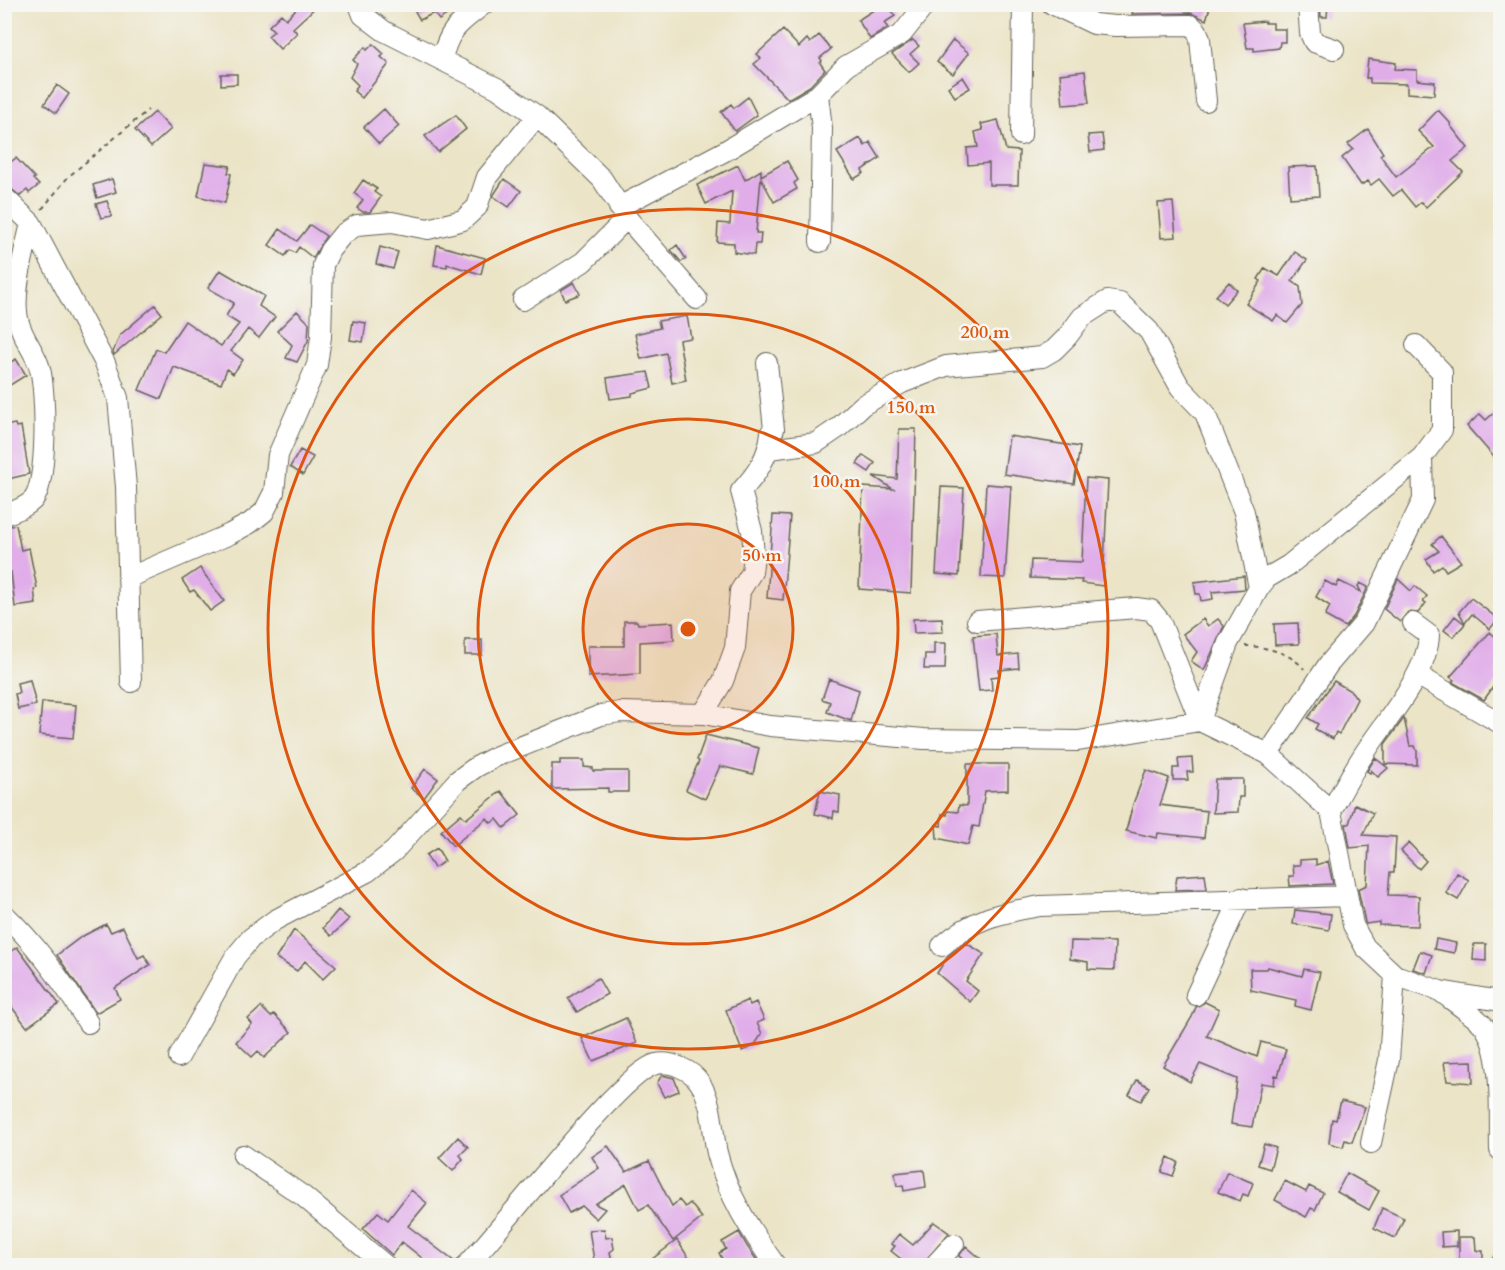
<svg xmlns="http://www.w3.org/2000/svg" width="1505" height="1270" font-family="Cardo,serif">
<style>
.building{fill:#e0ade9}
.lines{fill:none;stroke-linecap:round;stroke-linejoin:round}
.minor-casing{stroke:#646258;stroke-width:22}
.path{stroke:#646258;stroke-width:2;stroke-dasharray:4.5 4.5;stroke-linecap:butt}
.minor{stroke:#fff;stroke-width:20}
.ring{fill:none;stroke:#de560d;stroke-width:3}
.centre{fill:#de560d;stroke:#f6f6f2;stroke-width:3}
.ring-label{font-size:18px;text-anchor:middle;font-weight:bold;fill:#de560d;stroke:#f6f6f2;stroke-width:5;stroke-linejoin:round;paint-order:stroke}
</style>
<rect width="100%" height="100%" fill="#f6f6f2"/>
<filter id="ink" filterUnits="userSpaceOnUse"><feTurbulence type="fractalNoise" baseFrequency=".0167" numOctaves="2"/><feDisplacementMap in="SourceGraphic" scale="12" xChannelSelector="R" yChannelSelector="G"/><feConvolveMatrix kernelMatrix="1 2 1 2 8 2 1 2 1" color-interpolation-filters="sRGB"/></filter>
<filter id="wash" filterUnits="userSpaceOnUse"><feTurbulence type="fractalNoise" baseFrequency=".008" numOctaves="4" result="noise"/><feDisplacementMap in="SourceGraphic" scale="24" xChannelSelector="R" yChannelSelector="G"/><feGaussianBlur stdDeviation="1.35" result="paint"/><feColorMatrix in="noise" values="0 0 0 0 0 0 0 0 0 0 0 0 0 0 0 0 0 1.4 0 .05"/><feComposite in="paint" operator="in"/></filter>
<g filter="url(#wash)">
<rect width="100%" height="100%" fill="#ebe4c7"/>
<g id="blocks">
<path class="building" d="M301,4H319L293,28L297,33L280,49L268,36L274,31L269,26L281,14L286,19Z
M411,4H449L444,7L448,14L439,20L434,13L420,20Z
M883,4H888L895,16L884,23L888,28L870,39L858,20Z
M1135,4H1211L1206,20L1191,13L1132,14Z
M1328,4L1327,17H1321L1320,5Z
M1265,21V23H1273V29H1285V42H1280L1279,48L1254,51V48H1247L1243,23Z
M783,30L799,47L807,39L810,43L819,35L831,49L820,58L822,61L820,63L825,70L810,86L788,99L754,64L761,58L757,54Z
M913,40L919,46L910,54L919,63L909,72L892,54Z
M953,40L969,53L953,74L937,62Z
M373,44L384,54L381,57L389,64L362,98L354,91L358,85L350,77L357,64L353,60L365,47L367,50Z
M1368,59L1396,63L1395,69L1417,70V80L1435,82L1434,95L1407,93V84L1370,83V78H1366Z
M1085,71L1089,103L1063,105L1060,74Z
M221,74H237V84L221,85Z
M963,77L970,88L955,97L948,87Z
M57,85L69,94L56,113L44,104Z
M748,97L757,115L735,131L721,112L731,104L734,108Z
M384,109L399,126L379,144L364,127Z
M1438,110L1451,124L1450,125L1468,148L1452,161L1463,172L1426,207L1421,202L1415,207L1401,190L1393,196L1379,179L1371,185L1368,181L1361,185L1342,158L1353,149L1348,144L1368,129L1383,153L1380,155L1396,177L1434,147L1418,131Z
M155,112L171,129L151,147L135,130Z
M456,115L466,129L438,152L425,136Z
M998,120L1006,150L1019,151L1018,185H989V163L968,165L967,148L978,147L975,132L983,130L981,124Z
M1102,134L1104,150L1090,152L1088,135Z
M860,138L865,146L870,142L880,158L862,170L864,173L854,179L837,152Z
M16,158L35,178L33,179L39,185L29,193L27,190L20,196L4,183V167Z
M787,161L798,180L794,183L797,189L774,202L761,178L756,233H761L760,244H755L754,255L734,252V243L717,242L718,223L730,224L732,191L706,204L697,185L738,165L745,180L761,170V176Z
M205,163L230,166L228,173L231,174L225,203L198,196Z
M1317,166L1319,196L1290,198L1288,167Z
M112,179L116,192L97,198L93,185Z
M504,179L521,191L509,207L493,196Z
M363,180L377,189L374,192L381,197L370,212H363L357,208L363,200L354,193Z
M107,201L112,216L101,218L96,204Z
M1173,202L1176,237L1161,238L1158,203Z
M310,225L326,236L313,258L299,247L295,253L290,250L285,256L269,245L280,229L297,241Z
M437,245L485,258L481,274L447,264V267L434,265Z
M677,245L686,259L681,262L671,250Z
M380,247L398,252L393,269L376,264Z
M1295,252L1307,260L1292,281L1300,287L1302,305L1287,323L1277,315L1273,321L1246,304L1261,281L1258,279L1265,268L1279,276Z
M220,270L264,296L259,306L275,317L259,338L248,329L231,351L243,360L233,374L227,369L221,384L174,367L161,399L139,390L156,349L164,352L185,321L221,346L239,324L226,316L234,303L208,288Z
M574,282L580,294L565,300L561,290Z
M1229,282L1237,290L1225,304L1216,296Z
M155,305L162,314L114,355L113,352L120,335Z
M297,311L309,323L308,341L297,362L286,358L292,345L277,331Z
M687,316L691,338L679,340L686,380L672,383L666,353L641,359L635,334L660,328L658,321Z
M353,321L366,323L363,342L350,340Z
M16,359L26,375L4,389V366Z
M648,372L652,388L632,393V396L610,399L607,378Z
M1500,407V464L1467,426L1480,414L1486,420Z
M15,424L16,427L21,426L29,474L4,480V426Z
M899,429H916L911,593L859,589L863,487L893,489L873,476L897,479Z
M1009,436L1080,447L1074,484L1004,474Z
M300,450L313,457L303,475L290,467Z
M863,455L875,463L869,472L857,464Z
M1086,478L1108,480L1103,586L1081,583L1082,580L1030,578L1031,560L1082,562Z
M986,484L1011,486L1005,578L981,577Z
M941,487L964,488L959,576L936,574Z
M773,515L790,516L783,600L767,598Z
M16,525L21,550L29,548L37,588L34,589L36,604L15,607L11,572L4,574V527Z
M1441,536L1461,562L1446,571L1442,565L1433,571L1426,559L1439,551L1432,544Z
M200,568L224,601L210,611L194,590L190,592L182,580Z
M1244,576L1245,589L1212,592L1213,599L1201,601L1200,594H1196L1194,582Z
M1398,579L1411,591L1415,586L1427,596L1423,601L1426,603L1418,613L1408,612L1400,622L1384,609Z
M1325,581L1336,587L1339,581L1361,592L1358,586L1360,583L1368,587L1354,616L1345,627L1325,616L1330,606L1316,597Z
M1471,598L1498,619L1490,629L1472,614L1465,623L1459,612Z
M1455,616L1465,624L1453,637L1444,630Z
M942,618L943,632L914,633L913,619Z
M1203,619L1208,626L1218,619L1224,626L1204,670L1191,661L1197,652L1183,634Z
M624,621H637L638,624L673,622L674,640L640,642V674L588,677V646H624Z
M1298,623L1299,644L1275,645L1274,624Z
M1490,632L1500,641V666L1496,672L1500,677L1484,700L1452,682L1454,680L1450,677Z
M996,634L998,656L1018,654L1019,668L999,670V676L991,677L992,690L979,691L973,636Z
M465,640H482V655H465Z
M934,643H946L945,669H924L925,654H934Z
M829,679L859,690L851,721L827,712L830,702L822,699Z
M30,680L36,705L18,709L15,694L19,693L17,683Z
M1334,681L1352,692L1357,699L1339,734L1336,732L1333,739L1315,729L1318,724L1308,718Z
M42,702L76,705L73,738L39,735Z
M1404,718L1410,746H1415L1417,751V765L1385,764V744Z
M706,735L759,748L753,774L720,766L705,799L686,790L699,761L697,760Z
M1192,758L1193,772H1187L1188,780H1173V768H1179L1178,759Z
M1375,758L1388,768L1378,777L1371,770L1370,773L1367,771Z
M560,760H584V767L593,768V771H628V792H608V788L552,789V764H560Z
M967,764H1008V790L985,791L979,827L973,826L968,845L937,838L936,825L941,826L942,814L947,815L948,811L958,812L959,805L967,806Z
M425,769L438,779L424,798L411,788Z
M1146,770L1169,778L1160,805L1207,811L1204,838L1158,833L1157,838L1126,831L1133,804Z
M1215,779H1243V797H1239L1238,812L1213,813Z
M501,791L520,815L504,828L497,819L491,823L487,818L453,846L441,831L461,814L466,819Z
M820,791L840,795L839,812L834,811L833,818L815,814Z
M1355,804L1373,813L1363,835L1396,837L1394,872H1390L1388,895L1419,896L1418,926L1379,925V922L1366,924L1365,922L1358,889L1367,885L1369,846L1350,848L1346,824H1349Z
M1409,843L1426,861L1419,869L1401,851Z
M437,848L445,861L434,868L426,855Z
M1316,859V865L1328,861L1333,884L1290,886L1289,876H1294L1293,865H1300V860Z
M1457,873L1469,880L1458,900L1446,893Z
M1205,874L1207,889L1175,890L1177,876Z
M338,910L349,919L331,936L323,928Z
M1295,910L1331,914L1329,930L1293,924Z
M106,924L111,932L123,927L138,958L144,955L150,965L115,988L120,999L96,1013L57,955L81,937Z
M294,930L336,966L323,979L305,961L297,971L276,958Z
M1436,939L1456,943L1454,953L1434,949Z
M1071,941L1115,942L1114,970L1088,969V962L1070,959Z
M966,943L984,954L966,981L978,991L970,1002L937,973L948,956Z
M1474,944H1486V961L1473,960Z
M17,947L59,1004L27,1027L4,997V956Z
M1420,951L1432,955L1426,973L1413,969Z
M1268,967L1302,976L1304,969L1320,972L1311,1010L1295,1006L1296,1000L1251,990L1250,969H1267Z
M598,978L607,994L577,1012L568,998Z
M748,1000L750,1005L756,1002L764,1020L757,1023L762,1034L754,1046L742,1051L726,1010Z
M1205,1002L1219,1009L1207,1036L1257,1057L1261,1042L1286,1049L1278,1076L1275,1075L1274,1085L1261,1083L1252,1127L1231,1124L1237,1079L1200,1064L1190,1082L1163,1066L1192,1017L1196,1007Z
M261,1007L271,1017L274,1014L291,1032L264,1058L258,1051L252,1057L236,1042L252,1024L248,1019Z
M626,1018L637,1043L593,1061L582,1038Z
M1472,1061L1473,1083L1447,1081L1444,1062Z
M662,1075L674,1078L679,1091L664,1097L657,1083Z
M1137,1080L1149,1087L1141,1101L1129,1095Z
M1341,1101L1365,1107L1352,1142L1345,1140L1343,1147L1329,1143L1332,1119L1336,1120Z
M458,1137L468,1147L460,1155L463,1159L453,1171L439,1158Z
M1264,1144L1276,1148L1270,1169L1258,1165Z
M608,1146L626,1172L649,1161L672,1206L679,1200L685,1207L690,1203L702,1218L673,1241L648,1205L639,1210L626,1184L595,1204L605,1209L596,1219L582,1206L569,1213L559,1195L599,1168L592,1157Z
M1168,1157L1178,1162L1173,1176L1162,1172Z
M924,1170L926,1187L904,1191L903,1185L897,1186L895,1173Z
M1227,1172L1253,1183L1248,1196L1243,1194L1240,1201L1218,1192Z
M1347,1173L1379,1191L1369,1210L1337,1192Z
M1285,1181L1306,1192L1309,1186L1323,1193L1315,1210L1311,1208L1306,1217L1275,1200Z
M411,1190L427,1203L408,1226L455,1262L454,1266H432L402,1242L392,1255L363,1229L378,1212L388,1220Z
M1382,1208L1404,1218L1395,1238L1374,1228Z
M934,1222L949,1233L921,1266H896L901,1259L891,1251L895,1246L891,1244L899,1234L913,1245Z
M604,1229L606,1238L612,1237L614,1249L610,1252L613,1266H595L589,1230Z
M1457,1231V1246L1442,1247L1441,1232Z
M739,1232L747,1246L761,1266H726L719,1253L726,1249L722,1242Z
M1459,1237H1475L1476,1251H1483V1261L1477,1262V1266H1459Z
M677,1240L690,1260L683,1266H643Z
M966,1246L989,1266H971L959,1256Z"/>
</g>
</g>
<g filter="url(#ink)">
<use href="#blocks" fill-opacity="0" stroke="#646258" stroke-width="1.5"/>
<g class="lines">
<g class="minor-casing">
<path id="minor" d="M359,4L363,15L384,31L497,88L537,116L602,179L627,218L697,299
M1052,4L1094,24L1115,26L1191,25L1197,31L1200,39L1206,101
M1308,4L1310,33L1314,42L1334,49
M442,59C449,28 460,23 484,4
M818,95L822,128L820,242
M1021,135L1023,4
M4,197L31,223L105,363L118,398L126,487L131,682
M619,207L725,151L818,95L846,66L902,34L926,4
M523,300L583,262L627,218
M769,449L816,443L838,428L863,405L902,383L946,366L1042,357L1054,350L1067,337L1082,317L1107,301L1120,303L1149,331L1180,387L1205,413L1244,512L1259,588L1228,643L1200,721
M4,515C14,511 25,508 33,500C48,483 46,392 40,369C36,353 23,339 19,323C11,295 25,251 31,223
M128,578L230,534L250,523L264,512L274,492L278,455L317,365L321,337L323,265L330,250L343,234L357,225L392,222L428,229L463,220L477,207L487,177L537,116
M1259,588L1267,578L1289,565L1422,457L1442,430V372L1416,345
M977,621L1136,608L1151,610L1160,621L1200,721
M1417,675L1500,723
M703,714L723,681L735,648L740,591L752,572L754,555L752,531L741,491C757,474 769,456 771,432L774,429L767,363
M1268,754L1328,665L1364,623L1423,500L1422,457
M1331,811C1342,791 1353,770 1366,751C1386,720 1428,673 1429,635L1413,623
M4,914C38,946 64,983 88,1023
M942,946C973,918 1000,913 1040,906L1347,896
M1440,991C1450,999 1479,1019 1484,1026C1504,1055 1499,1116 1500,1150
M1196,995L1241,898
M179,1057L235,957L251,938L275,920L367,872L394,851L458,780L476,767L497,756L601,715L620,712L703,714L770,726L924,739L1078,741L1200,721L1268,754L1331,811L1353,925L1365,947L1395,975L1440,991L1500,1001
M1371,1143L1389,1060L1395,975
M243,1155L303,1196L386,1266
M466,1266C501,1231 621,1072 656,1064C671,1061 692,1070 700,1083C713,1103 712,1130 717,1153C728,1196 750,1230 776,1266
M934,1266L954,1244
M1500,1266V1265"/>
</g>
<path class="path" d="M42,209L68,177L148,110
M1245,646C1264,646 1292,653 1304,669
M4,829L11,815L6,757L9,715"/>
<use href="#minor" class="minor"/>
</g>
</g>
<circle cx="688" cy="629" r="105" fill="#de560d" fill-opacity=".12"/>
<g class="ring">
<circle cx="688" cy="629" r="105"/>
<circle cx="688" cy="629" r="210"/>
<circle cx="688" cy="629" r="315"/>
<circle cx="688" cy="629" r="420"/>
</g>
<circle cx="688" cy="629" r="9" class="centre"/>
<g class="ring-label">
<text x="985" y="338">200 m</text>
<text x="911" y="413">150 m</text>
<text x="836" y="487">100 m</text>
<text x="762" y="561">50 m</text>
</g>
<rect width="1505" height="1270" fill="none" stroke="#f6f6f2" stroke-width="24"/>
</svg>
